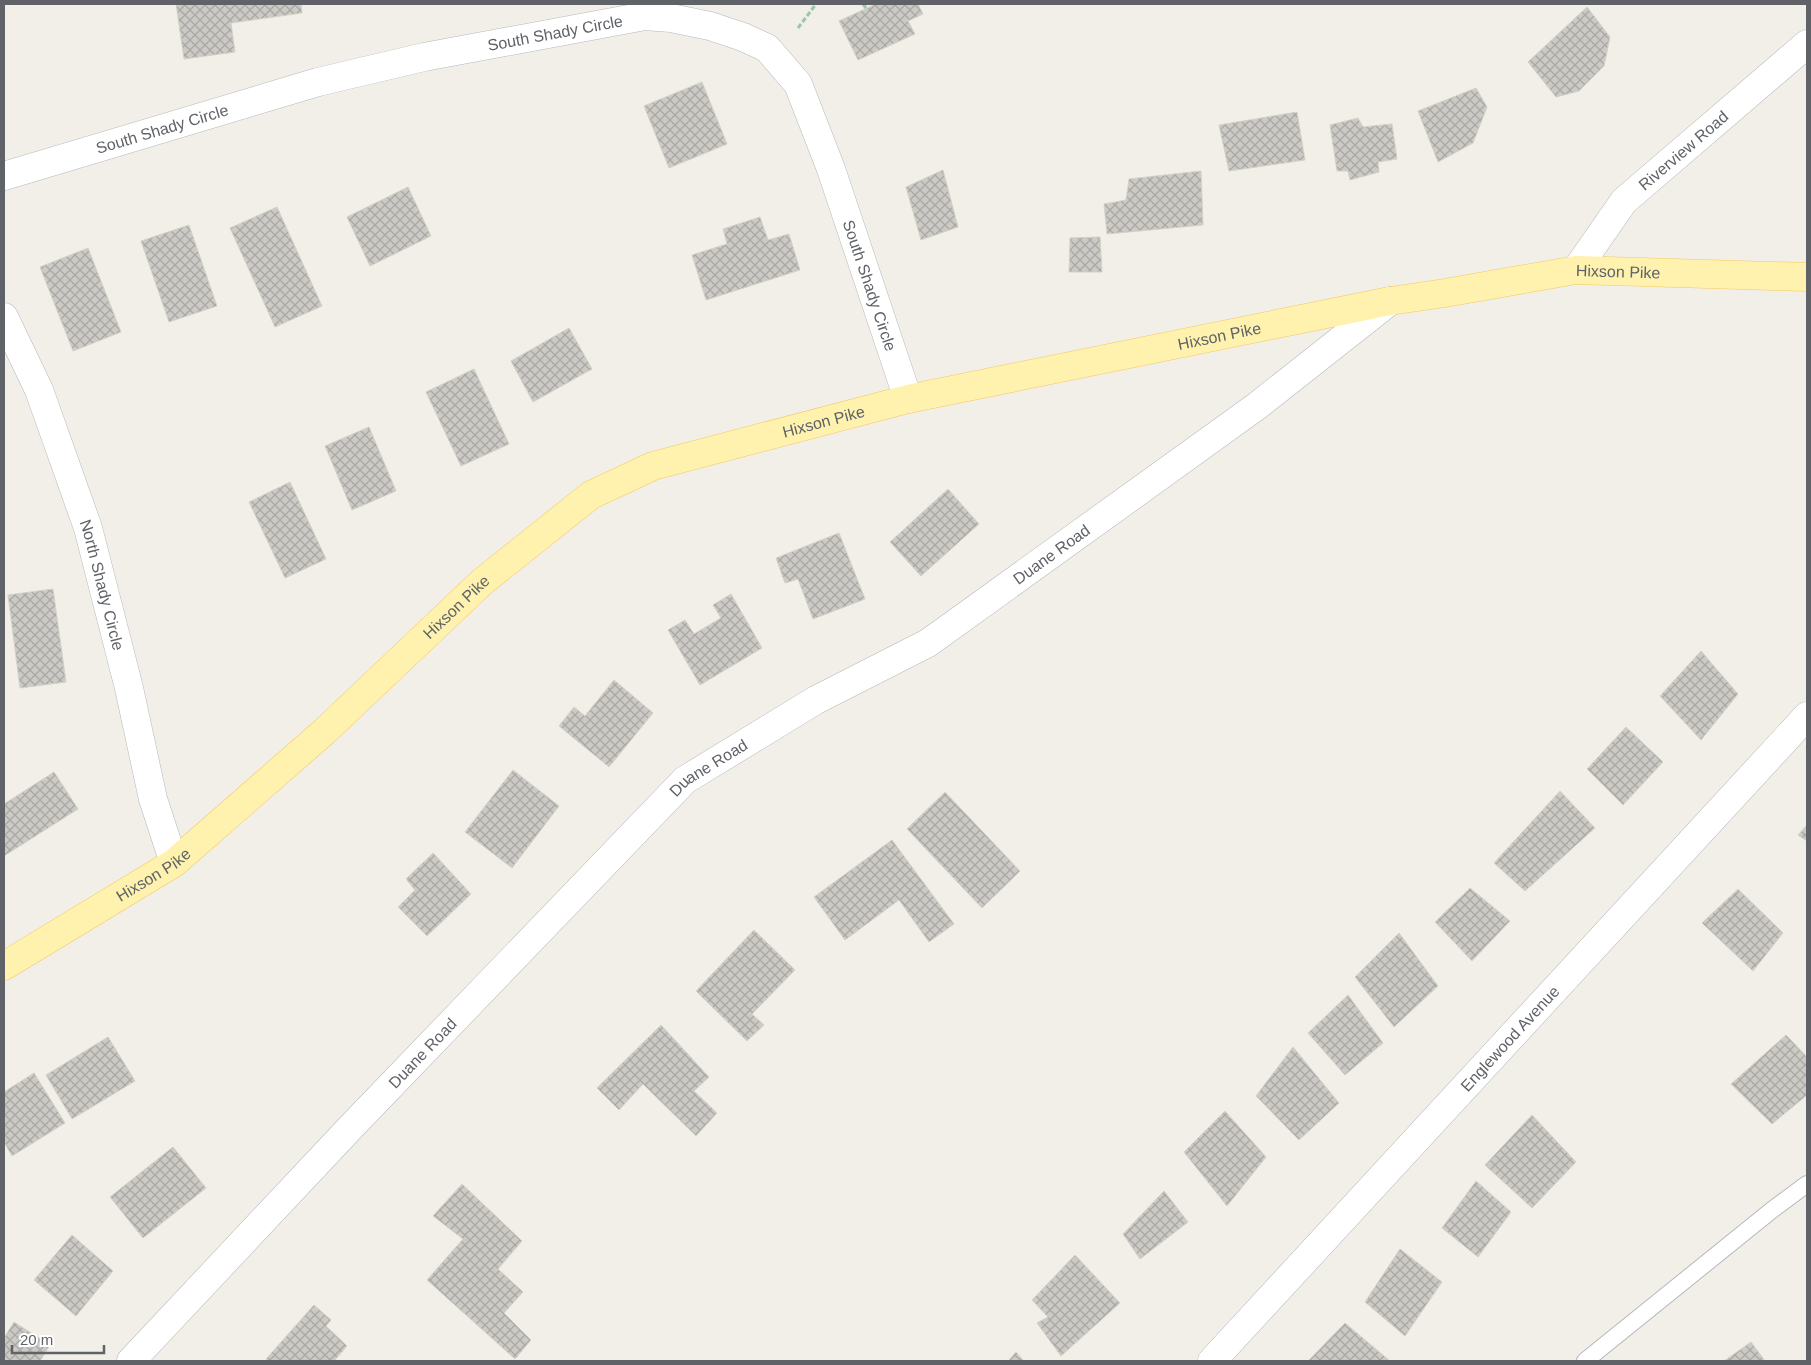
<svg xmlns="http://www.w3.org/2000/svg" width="1811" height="1365" font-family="Helvetica,sans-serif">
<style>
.building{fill:url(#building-cross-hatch);stroke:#d6d1c6}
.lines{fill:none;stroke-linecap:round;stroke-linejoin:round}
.service-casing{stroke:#b5b8bc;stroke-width:18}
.minor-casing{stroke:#b5b8bc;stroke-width:29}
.primary-casing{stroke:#f2c960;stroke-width:29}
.path{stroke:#9cc7a9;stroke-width:3;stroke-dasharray:5 2.5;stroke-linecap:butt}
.service{stroke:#fff;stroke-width:16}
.minor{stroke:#fff;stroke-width:28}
.primary{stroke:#fff2af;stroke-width:28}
.labels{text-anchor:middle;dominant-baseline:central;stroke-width:4.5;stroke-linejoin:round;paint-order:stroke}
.street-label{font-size:16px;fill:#5f6368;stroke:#fff}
</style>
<defs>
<pattern id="building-cross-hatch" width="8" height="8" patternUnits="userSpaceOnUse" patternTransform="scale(1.25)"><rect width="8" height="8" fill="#cccac5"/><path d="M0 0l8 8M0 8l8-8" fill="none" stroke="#a9a8a4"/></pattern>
</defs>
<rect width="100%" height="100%" fill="#f1efe8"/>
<path class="building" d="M176,4H301L302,13L231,23L235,52L184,59Z
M876,4H918L923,14L908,21L915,34L858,60L839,21Z
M1587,7L1610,37L1604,66L1579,91L1556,97L1528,62Z
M702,82L727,144L669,168L644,106Z
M1476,88L1487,107L1473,143L1438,162L1418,111Z
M1297,112L1305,160L1229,171L1219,125Z
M1358,118L1363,127L1392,124L1397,159L1378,162L1379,172L1350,180L1348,171H1337L1330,125Z
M943,170L958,227L921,240L906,187Z
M1201,171L1203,225L1107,234L1104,204L1126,200L1129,179Z
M408,187L431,236L370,266L347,217Z
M277,207L322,306L275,327L230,228Z
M760,217L768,240L789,234L800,270L706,300L692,255L727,244L723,229Z
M189,225L217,306L169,322L141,241Z
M1100,237L1102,272H1069L1070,238Z
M88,248L121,332L73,351L40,267Z
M569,328L592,369L533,402L511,361Z
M474,369L509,444L461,466L426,392Z
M369,427L396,491L352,510L325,446Z
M290,482L326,559L285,578L249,502Z
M948,489L979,524L921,576L890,542Z
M839,533L865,599L813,619L798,579L785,583L776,558Z
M53,589L66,682L20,688L8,595Z
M731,594L762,648L700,685L668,630L685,620L694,634L721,618L713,605Z
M1701,651L1738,694L1701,740L1660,696Z
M614,680L653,713L609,767L559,726L574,707L585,716Z
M1626,727L1663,762L1623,805L1587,769Z
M513,770L559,806L512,868L465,832Z
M54,772L78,809L4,856V804Z
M1560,791L1595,828L1525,891L1494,863Z
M945,792L1020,871L982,908L907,829Z
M1807,825V841L1798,835Z
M892,840L954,924L929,942L899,900L845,940L814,897Z
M433,853L471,894L427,936L398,907L415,890L406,879Z
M1470,888L1510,921L1472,961L1435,922Z
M1738,889L1783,933L1753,971L1702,923Z
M754,930L795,970L752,1014L764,1025L747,1041L696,991Z
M1399,933L1438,986L1394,1027L1355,977Z
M1348,995L1383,1043L1345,1075L1308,1033Z
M661,1025L709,1077L694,1091L717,1113L696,1136L643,1084L619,1110L597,1088Z
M1786,1035L1807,1057V1095L1772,1124L1731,1084Z
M108,1037L135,1081L72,1119L46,1075Z
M1293,1047L1339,1103L1299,1140L1256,1096Z
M34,1073L65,1123L12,1156L4,1142V1092Z
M1225,1111L1266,1157L1227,1206L1184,1152Z
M1532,1115L1576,1162L1532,1208L1485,1165Z
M173,1147L206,1188L143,1238L110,1197Z
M1476,1181L1511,1212L1478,1257L1442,1228Z
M462,1184L522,1241L498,1269L523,1292L504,1313L531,1340L515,1359L427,1280L463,1239L433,1216Z
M1164,1191L1188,1222L1140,1259L1123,1234Z
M72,1235L113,1271L76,1316L34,1280Z
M1400,1249L1442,1282L1405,1336L1365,1302Z
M1075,1255L1120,1303L1061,1356L1037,1323L1048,1317L1032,1300Z
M314,1305L331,1320L326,1326L347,1346L334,1361H268L266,1359Z
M14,1322L50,1345L40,1361H4V1338Z
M1345,1323L1390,1361H1308Z
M1751,1342L1765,1361H1724Z
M1016,1352L1024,1361H1008Z"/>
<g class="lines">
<g class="service-casing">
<path id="service" d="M1585,1361L1772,1210L1807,1184"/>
</g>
<g class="minor-casing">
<g id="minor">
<path id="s1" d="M4,176L318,82L424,57L645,16L671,18L710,26L743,37L767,48L798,84L831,169L908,399"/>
<path id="s2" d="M1576,270L1624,201L1807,44"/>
<path id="s3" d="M4,317L39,390L88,528L129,688L153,799L174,863"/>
<path id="s4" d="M131,1361L350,1128L685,780L816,700L928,643L1257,406L1390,301"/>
<path id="s5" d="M1212,1361L1807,716"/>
</g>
</g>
<g class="primary-casing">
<g id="primary">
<path id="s6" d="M4,966L174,863L325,731L482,582L591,495L653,466L908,399L1390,301L1445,293L1576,270L1807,277"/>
</g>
</g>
<path class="path" d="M863,4L866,8
M798,28L816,4"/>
<use href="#service" class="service"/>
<use href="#minor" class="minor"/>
<use href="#primary" class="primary"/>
</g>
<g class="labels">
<g class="street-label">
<text stroke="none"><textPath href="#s1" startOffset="570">South Shady Circle</textPath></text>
<text stroke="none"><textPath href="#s1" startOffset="165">South Shady Circle</textPath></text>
<text stroke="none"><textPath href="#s2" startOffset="162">Riverview Road</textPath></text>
<text stroke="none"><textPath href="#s6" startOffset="1810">Hixson Pike</textPath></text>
<text stroke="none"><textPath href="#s1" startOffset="1050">South Shady Circle</textPath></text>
<text stroke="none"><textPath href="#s6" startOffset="1405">Hixson Pike</textPath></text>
<text stroke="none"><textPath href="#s6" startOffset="1000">Hixson Pike</textPath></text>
<text stroke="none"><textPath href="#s4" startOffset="1234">Duane Road</textPath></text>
<text stroke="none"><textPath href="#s3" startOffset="286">North Shady Circle</textPath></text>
<text stroke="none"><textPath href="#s6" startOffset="580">Hixson Pike</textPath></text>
<text stroke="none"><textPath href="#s4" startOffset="829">Duane Road</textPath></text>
<text stroke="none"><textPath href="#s6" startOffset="175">Hixson Pike</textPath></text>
<text stroke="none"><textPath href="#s5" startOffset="439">Englewood Avenue</textPath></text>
<text stroke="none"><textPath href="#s4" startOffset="424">Duane Road</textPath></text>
</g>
</g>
<rect width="1811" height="1365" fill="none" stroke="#5f6368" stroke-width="10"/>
<path d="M12 1345v8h92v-8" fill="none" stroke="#5f6368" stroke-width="2.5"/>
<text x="20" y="1345" font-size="15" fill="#5f6368" stroke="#ffffff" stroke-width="4" paint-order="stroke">20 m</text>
</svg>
